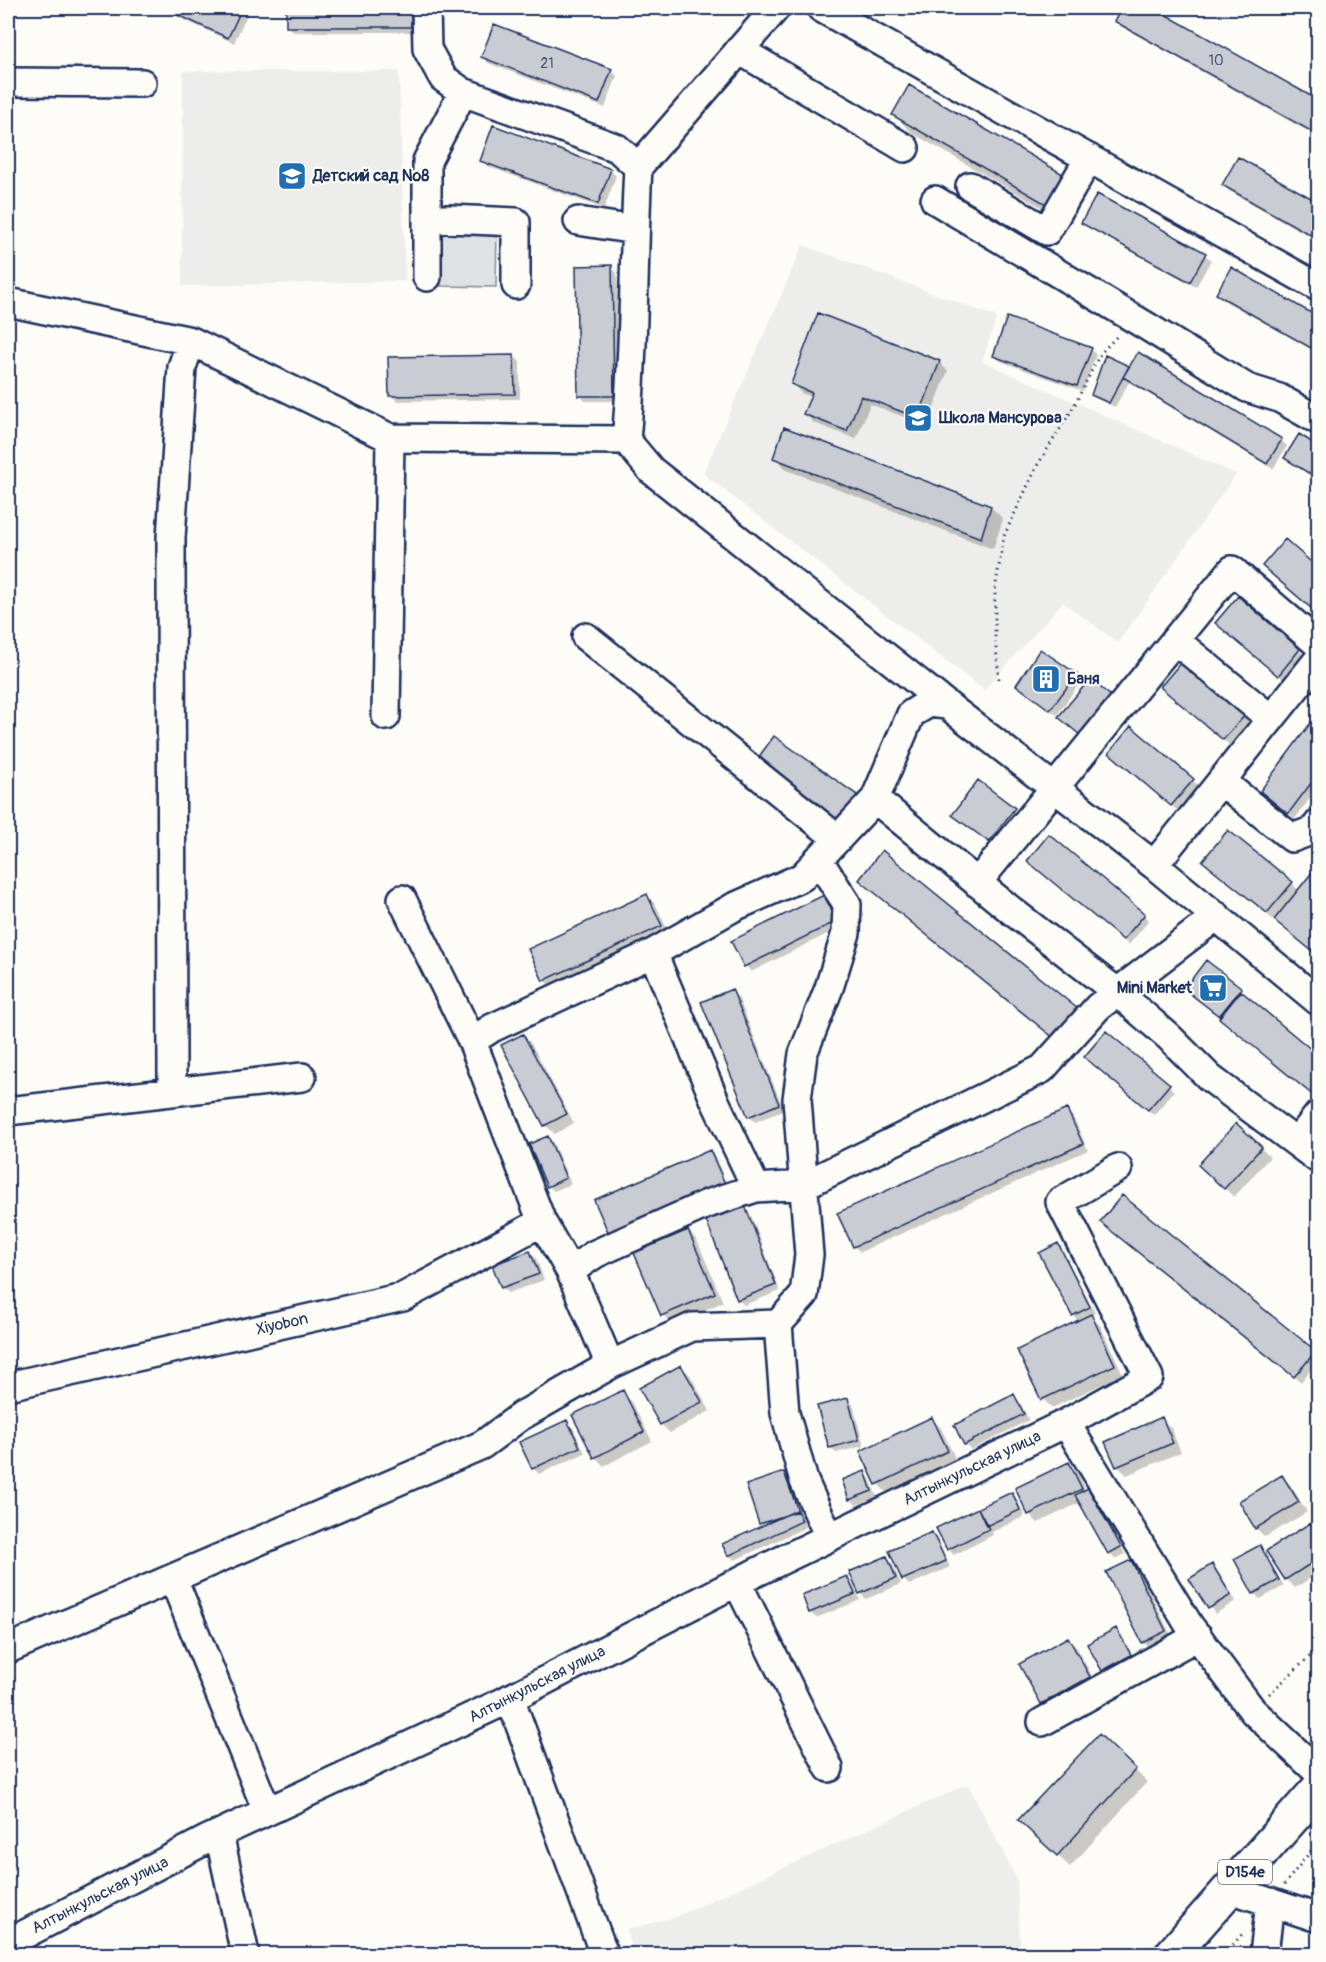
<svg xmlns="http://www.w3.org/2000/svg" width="1326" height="1962" font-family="Pangolin,sans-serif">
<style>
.built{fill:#edeeec}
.green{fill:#e0e1e3;stroke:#7e88a0;stroke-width:1.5}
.shadow{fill:#0003}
.building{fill:#c9ccd3;stroke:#1b2f5e;stroke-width:1.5}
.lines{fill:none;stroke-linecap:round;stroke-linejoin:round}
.minor-casing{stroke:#1b2f5e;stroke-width:32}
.major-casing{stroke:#1b2f5e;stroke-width:38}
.path{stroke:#1b2f5e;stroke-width:3;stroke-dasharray:1.5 4.5;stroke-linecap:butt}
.minor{stroke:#fdfcf7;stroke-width:27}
.major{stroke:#fdfcf7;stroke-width:33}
.labels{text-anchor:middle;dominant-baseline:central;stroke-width:4.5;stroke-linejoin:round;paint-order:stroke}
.number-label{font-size:14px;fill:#46567b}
.shield{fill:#fdfcf7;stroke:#5f6c8c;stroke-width:1.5}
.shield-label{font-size:15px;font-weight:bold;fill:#1b2f5e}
.poi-label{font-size:16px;font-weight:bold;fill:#1b2f5e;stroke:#fdfcf7;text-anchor:start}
.street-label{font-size:16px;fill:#1b2f5e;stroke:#fdfcf7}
</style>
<rect width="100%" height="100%" fill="#fdfcf7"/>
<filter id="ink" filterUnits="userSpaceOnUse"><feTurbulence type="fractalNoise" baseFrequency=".0167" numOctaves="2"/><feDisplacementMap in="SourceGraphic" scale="12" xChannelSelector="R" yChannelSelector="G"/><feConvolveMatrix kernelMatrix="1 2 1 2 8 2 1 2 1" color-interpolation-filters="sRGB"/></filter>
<g filter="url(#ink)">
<path class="built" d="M183,71H399L405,281L182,286Z
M803,245L997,317L982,361L1236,474L1118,643L1063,602L984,690L703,474Z
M968,1784L1017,1880L1021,1954H633L627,1929L673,1918Z"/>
<path class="green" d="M442,228L497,229L496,287L441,286Z"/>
<path class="shadow" d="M159,8H250L234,43Z
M287,8H417V32H293L288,27Z
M1124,8H1151L1318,101V137L1122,27L1116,21Z
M1301,8H1318V18Z
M495,25L612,71L617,76L605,108L488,63L483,57Z
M894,115L1067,178L1086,196L1070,224L912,133Z
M1238,159L1318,203V241L1229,191L1223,185Z
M482,160L610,170L616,176L604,209L487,166Z
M1083,222L1205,255L1211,260L1196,287L1089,228Z
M611,267L617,273L619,401H585L580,395Z
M1232,269L1318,318V353L1223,300L1218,294Z
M1091,349L1096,355L1083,391L1000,361L995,355Z
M514,356L520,362V399L397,401L391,395Z
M1106,357L1281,440L1287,446L1273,469L1129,382L1115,407L1099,400L1093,395Z
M939,362L948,371L927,426L870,404L856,439L814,423L805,414L812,397L801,393L792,384Z
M1300,436L1318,447V480L1286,458Z
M774,457L991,507L1003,519L993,549L787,470Z
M1285,541L1318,570V613L1270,572Z
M1238,598L1305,656L1284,680L1223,628Z
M1076,675L1081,681L1057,715L1024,690Z
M1168,693L1245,715L1250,720L1229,745Z
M1318,716V787L1295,819L1262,791Z
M1131,729L1199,786L1178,811L1116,758Z
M766,771L856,796L865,805L849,829Z
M979,782L1023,818L999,850L954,815Z
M1035,867L1144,915L1149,920L1129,945Z
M1210,867L1292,883L1299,891L1318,867V957Z
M647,896L656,905L670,936L553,989L544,980Z
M823,896L829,902L841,927L751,972L746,966L733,942Z
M1186,989H1241L1249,999L1318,1056V1099Z
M732,991L738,997L784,1110L755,1122L749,1116Z
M523,1035L532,1045L574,1123L555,1134L545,1125Z
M1092,1062L1169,1086L1174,1091L1154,1115Z
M1067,1111L1073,1117L1088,1150L860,1252L854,1246Z
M1236,1125L1270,1157L1234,1197L1209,1174Z
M548,1137L553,1143L571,1184L554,1191L548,1186Z
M710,1152L716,1158L729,1190L616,1238Z
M745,1207L750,1213L780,1291L744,1305L738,1299Z
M1108,1228L1315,1352L1318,1355V1360L1301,1382Z
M688,1231L697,1240L723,1302L672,1324L663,1315L636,1254Z
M1057,1245L1063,1251L1095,1313L1090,1316L1100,1325L1123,1374L1052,1408L1043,1399L1019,1350L1079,1322L1073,1315L1042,1253Z
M530,1253L536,1258L544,1280L508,1293L502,1287Z
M681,1366L690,1375L710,1411L670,1433L661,1424Z
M622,1392L631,1401L652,1441L604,1466L595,1457Z
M1014,1396L1019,1401L1029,1420L971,1450L965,1444Z
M847,1399L853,1405L864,1446L836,1453L830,1447Z
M932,1419L941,1428L956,1460L887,1493L878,1484Z
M1162,1419L1171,1428L1181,1452L1127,1475L1117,1466Z
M567,1422L573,1428L585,1453L539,1474L533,1468Z
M1069,1464L1078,1473L1086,1491L1093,1496L1125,1554L1115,1559L1109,1553L1081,1502L1038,1523L1029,1514Z
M865,1473L870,1479L877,1497L856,1505L851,1499Z
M783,1474L792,1483L806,1527L735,1560L729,1555L764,1527L761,1523Z
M1282,1477L1291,1486L1307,1512L1265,1537L1256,1528Z
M1012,1493L1017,1499L1025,1516L992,1532L993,1535L954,1555L948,1549Z
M1310,1525L1318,1534V1573L1295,1588L1286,1579Z
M932,1534L938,1540L950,1567L909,1585L904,1580L891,1552Z
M1260,1547L1265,1553L1284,1586L1260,1599L1254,1593Z
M886,1557L892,1563L901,1584L866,1599L860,1593Z
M1130,1562L1139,1571L1174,1641L1152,1651L1143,1642L1108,1573Z
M1212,1566L1236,1601L1215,1614L1191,1579Z
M847,1578L853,1584L860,1600L816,1618L810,1612Z
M1116,1629L1122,1635L1136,1661L1109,1676L1103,1670Z
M1068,1639L1077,1648L1098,1687L1051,1712L1042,1703Z
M1099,1736L1147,1782L1070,1867L1032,1832Z"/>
<path class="building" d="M163,8H242L228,38Z
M286,8H411V27H286Z
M1122,8H1154L1318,100V135L1114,21Z
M494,24L612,69L599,103L481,57Z
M909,85L1068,177L1051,207L892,115Z
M493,125L611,169L598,204L480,161Z
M1238,157L1318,202V239L1222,185Z
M1097,194L1206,253L1190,282L1081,223Z
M612,265L614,396H578L576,266Z
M1231,267L1318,317V352L1216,294Z
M818,313L940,361L918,418L861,396L847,431L803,414L812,393L791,384Z
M1007,317L1092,348L1077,386L993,356Z
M1138,352L1282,439L1267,464L1123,377Z
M514,355L515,394L389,396L388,357Z
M1105,355L1129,366L1109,403L1091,395Z
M784,427L991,506L981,538L773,458Z
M1299,434L1318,446V479L1284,458Z
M1285,539L1318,568V614L1262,566Z
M1238,596L1300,649L1278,676L1215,623Z
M1040,649L1077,674L1050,710L1016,685Z
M1183,660L1246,714L1223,740L1160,687Z
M1090,679L1116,700L1085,739L1058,717Z
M1318,713V774L1288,814L1260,791Z
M1131,726L1194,779L1171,806L1109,753Z
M774,736L857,795L839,821L755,762Z
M978,780L1015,808L989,842L952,815Z
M1228,830L1293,882L1267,913L1202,861Z
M1049,834L1145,914L1123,940L1027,861Z
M882,850L1078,1009L1055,1039L859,880Z
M1318,865V956L1274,920Z
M647,894L662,926L543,981L528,949Z
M824,895L837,921L744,967L731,941Z
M1206,960L1242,988L1219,1016L1184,989Z
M732,989L779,1104L748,1117L701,1002Z
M1241,991L1318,1055V1093L1315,1097L1219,1018Z
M1106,1031L1170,1084L1148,1110L1084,1057Z
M523,1034L567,1114L544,1126L501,1045Z
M1067,1109L1083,1144L853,1247L837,1213Z
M1236,1123L1262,1147L1224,1189L1198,1165Z
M548,1136L566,1178L547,1187L529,1144Z
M710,1150L725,1184L609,1234L594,1200Z
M1122,1195L1316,1351L1294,1377L1100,1222Z
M745,1206L776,1285L737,1300L706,1220Z
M688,1230L715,1293L661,1316L634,1253Z
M1058,1243L1090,1307L1072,1316L1039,1253Z
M530,1251L539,1274L501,1288L492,1265Z
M1091,1314L1115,1365L1041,1400L1017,1350Z
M681,1365L702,1402L660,1425L639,1388Z
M623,1390L644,1432L594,1458L572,1415Z
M1014,1394L1024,1414L964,1445L954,1425Z
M848,1398L859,1440L829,1448L817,1406Z
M932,1417L948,1451L876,1485L860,1451Z
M1162,1417L1173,1443L1116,1467L1105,1442Z
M567,1420L580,1447L532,1469L519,1442Z
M1069,1462L1082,1489L1028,1515L1015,1488Z
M865,1471L872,1491L849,1500L842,1480Z
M784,1472L798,1511L759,1524L746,1485Z
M1282,1475L1299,1502L1255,1529L1239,1501Z
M1088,1488L1121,1547L1108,1554L1075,1495Z
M1012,1492L1020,1510L986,1526L978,1508Z
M978,1508L989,1529L947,1550L936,1528Z
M797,1510L802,1521L728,1556L722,1544Z
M1310,1523L1318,1536V1559L1285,1580L1266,1551Z
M932,1532L946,1561L902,1580L889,1551Z
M1260,1545L1279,1580L1253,1594L1234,1559Z
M887,1556L896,1578L859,1594L849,1572Z
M1131,1560L1166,1631L1142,1643L1106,1572Z
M1212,1564L1231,1595L1208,1609L1189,1579Z
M847,1576L855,1594L809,1613L802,1595Z
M1116,1628L1131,1655L1102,1671L1087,1644Z
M1068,1637L1090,1677L1041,1704L1019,1664Z
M1099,1734L1136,1769L1057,1856L1018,1820Z"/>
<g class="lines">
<g class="minor-casing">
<path id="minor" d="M426,8L427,49L443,78L463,92L617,148L638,167C633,258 635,349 626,440L651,470L947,705L1154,865L1318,1001
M821,8L1318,287
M739,50L905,148
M8,82L142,83
M463,92L427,161V218L516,222V285
M638,167L776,8
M970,186L1047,231L1089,158
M935,200L1148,327L1247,388L1279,398L1318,420
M578,221L635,230
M427,277V218
M8,302L191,341L390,438L626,440
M586,637L838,839
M1175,640L1271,719
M386,716L390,438
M1221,781L1292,838L1314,830L1318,824
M875,799L1012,911L1117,992L1169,1037L1210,1078L1318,1159
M818,859L847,904L846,933L829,988L803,1054L797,1099L809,1255L804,1295L778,1324L785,1413L804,1481L829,1537
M1154,865L1318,660
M977,883L1232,570L1318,644
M402,899L472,1041L542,1222L570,1271L610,1365
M653,953L715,1101L756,1188
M472,1041L492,1028L653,953L734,907L802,877L875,799L911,714L929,703L947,705
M172,1092L171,538L182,367L191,341
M8,1111L302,1077
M1297,1142L1318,1115
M570,1271L595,1254L707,1204L756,1188L804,1185L1042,1069L1098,1007L1217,916
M8,1386L403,1297L542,1222
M1066,1423L1189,1625L1253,1711L1318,1772
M173,1578L267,1811
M737,1582L829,1768
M8,1649L482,1445L521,1416L610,1365L692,1327L778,1324
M510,1698L604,1954
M1042,1722L1198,1636
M219,1834L245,1954
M1230,1889L1318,1918
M8,1943L208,1839L503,1702L753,1574L1066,1423L1149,1377L1060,1202L1118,1168
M1264,1954L1270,1902"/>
</g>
<g class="major-casing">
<path id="major" d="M1172,1954L1318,1789"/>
</g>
<path class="path" d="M999,679L995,637V590L1004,536L1037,466L1073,408L1100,354L1118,335
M1269,1694L1318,1649
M1284,1885L1318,1842
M1225,1954L1243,1933"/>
<use href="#minor" class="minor"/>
<use href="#major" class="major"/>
</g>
</g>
<defs>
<g id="school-square" transform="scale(1.5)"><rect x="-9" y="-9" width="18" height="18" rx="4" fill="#1f6fb2" stroke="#fdfcf7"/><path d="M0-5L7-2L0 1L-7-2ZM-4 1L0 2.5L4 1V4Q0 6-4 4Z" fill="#fff"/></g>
<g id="building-square" transform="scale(1.5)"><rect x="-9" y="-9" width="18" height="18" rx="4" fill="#1f6fb2" stroke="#fdfcf7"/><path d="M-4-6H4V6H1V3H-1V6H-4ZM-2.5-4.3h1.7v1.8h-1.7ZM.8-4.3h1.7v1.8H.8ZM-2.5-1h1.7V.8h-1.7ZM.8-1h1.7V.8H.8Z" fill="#fff"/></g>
<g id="supermarket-square" transform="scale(1.5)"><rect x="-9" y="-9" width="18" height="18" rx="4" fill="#1f6fb2" stroke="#fdfcf7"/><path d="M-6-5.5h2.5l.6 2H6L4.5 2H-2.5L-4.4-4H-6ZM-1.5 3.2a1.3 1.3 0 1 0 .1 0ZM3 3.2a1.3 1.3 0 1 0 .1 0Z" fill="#fff"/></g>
</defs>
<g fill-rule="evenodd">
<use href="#school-square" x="292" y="176"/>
<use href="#school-square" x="918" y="418"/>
<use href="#building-square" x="1046" y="679"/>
<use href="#supermarket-square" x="1213" y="988"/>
</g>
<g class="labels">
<g class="number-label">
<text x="1216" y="60">10</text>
<text x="547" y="63">21</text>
</g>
<rect class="shield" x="1218" y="1860" width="54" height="24" rx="4.5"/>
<g class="shield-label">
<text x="1245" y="1872">D154e</text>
</g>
<g class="poi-label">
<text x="313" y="176">Детский сад №8</text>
<text x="939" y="418">Школа Мансурова</text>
<text x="1067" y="679">Баня</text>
<text x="1192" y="988" text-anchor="end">Mini Market</text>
</g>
<g class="street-label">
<text transform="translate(282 1324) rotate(-13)">Xiyobon</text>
<text transform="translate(972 1468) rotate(-26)">Алтынкульская улица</text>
<text transform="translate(537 1684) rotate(-27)">Алтынкульская улица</text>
<text transform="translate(100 1895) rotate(-27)">Алтынкульская улица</text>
</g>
</g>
<rect width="1326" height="1962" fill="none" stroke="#fdfcf7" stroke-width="30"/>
<rect x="15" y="15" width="1296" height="1932" fill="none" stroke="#1b2f5e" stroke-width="2" filter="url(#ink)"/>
</svg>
